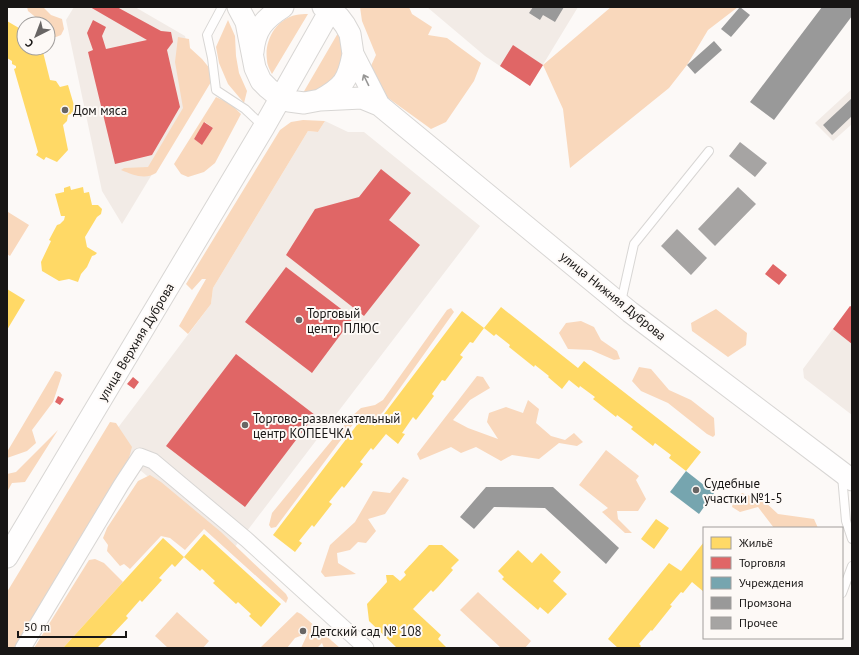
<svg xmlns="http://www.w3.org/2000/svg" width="859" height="655" font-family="'PT Sans',sans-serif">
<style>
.built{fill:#f2ebe6}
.green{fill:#f9d8bc;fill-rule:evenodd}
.homes{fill:#ffd966}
.shops{fill:#e06666}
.public{fill:#76a5af}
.industry{fill:#999}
.building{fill:#a6a4a3}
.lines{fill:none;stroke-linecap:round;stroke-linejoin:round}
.lane-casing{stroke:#d8d6d4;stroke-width:10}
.street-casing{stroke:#d8d6d4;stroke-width:17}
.secondary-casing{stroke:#d8d6d4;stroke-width:23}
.lane{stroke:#fffefe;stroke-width:8}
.street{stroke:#fffefe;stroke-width:15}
.secondary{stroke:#fffefe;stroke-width:21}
.oneway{stroke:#979695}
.poi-dot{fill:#686564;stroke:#fdf9f6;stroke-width:1.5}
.labels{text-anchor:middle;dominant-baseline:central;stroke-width:4;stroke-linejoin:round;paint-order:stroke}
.poi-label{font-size:13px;fill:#181615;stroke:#fdf9f6;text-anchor:start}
.street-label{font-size:13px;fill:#181615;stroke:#fdf9f6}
</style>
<rect width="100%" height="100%" fill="#fcf9f7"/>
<path class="built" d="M74,7H135L185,36L198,98L122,224L102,191L66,20Z
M427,7H578L530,86L485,56Z
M852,89V124L833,141L815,123Z
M325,121L348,132H364L480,226L234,548L111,446V437L211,304L213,288L308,131L318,132Z
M850,306L852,307V415L804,378L803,369Z"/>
<path class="green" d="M27,7H43L51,15L62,19L64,29L61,35L56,37H52L48,29V24H44L28,11Z
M360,7H409L412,14L432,27L428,35L447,38L481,63L474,81L446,122L431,129L384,95L369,70L376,55L362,21Z
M611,7H738L708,30L687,65L669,88L570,168L563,109L543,65Z
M308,14L272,74C270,70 267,65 267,60C264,41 276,19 296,15C300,14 304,14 308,14Z
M228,20L235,36L236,56L239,73L247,91L244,103L228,84L219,63L216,47Z
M338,33C339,38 342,43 343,48C345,67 335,86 315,92C311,93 307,93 303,93Z
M178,37L189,39L190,48L202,59L211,70V82L156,173C145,180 133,175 121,170L124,168L148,167L183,108L175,62Z
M216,97L231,104L241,114L215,163L204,172L188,177L181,174L174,164ZM205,122L213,128L202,144L194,139Z
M303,120L325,121L318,132L308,131L213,288L211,304L188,334L179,326L206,279H202L192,290L186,284L280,130L291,122Z
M8,212L29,225L10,256L7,254Z
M451,308L454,312L383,412L375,420L363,414L349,429L276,527L271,528L269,525L272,513L351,417L361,408L375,405L383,400L447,310Z
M716,309L747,333L746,345L728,357L692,331L691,323Z
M581,321L594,327L601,340L617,351L620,359L614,360L591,350L568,349L559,333L566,323Z
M639,367L651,369L669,390L691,400L714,418L715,435L713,437L707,434L668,403L641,391L632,381Z
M55,371L60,372L62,375L53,402L32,430L36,443L27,451L7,458V452Z
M477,376L483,377L490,388L470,400L453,420L468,428L498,439L487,422L489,413L506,407L523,413L528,400L539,409L536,423L551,436L565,440L574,433L583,442L577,446L559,443L539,459L512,455L501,461L476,447L461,453L451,447L420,460L417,454Z
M110,422L116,423L132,447L129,458L14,648H7V592Z
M58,430L25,482L12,483L7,492V474L16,472Z
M606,450L639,476L636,480L646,499L638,511H617L618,519L632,533H625L602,512L608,508L579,485Z
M150,475L161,482L221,532L286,594L288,598L286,603L204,529L185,550L170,538L161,536L130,569L124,564L120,566L107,551L108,545L103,538L107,528L138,481Z
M403,477L409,480L385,514L368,519L376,531L366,543L358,542L350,550L337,553L338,563L356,574L325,577L321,572L330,545L355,522L373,491L390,493Z
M742,493L764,501L778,514L814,519L818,528H774L758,507L740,512L732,507L733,503Z
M95,559L104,563L123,582L63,648H34L89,560Z
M478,592L531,641L525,648H501L460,610Z
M177,612L209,641L203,648H168L155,636Z
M297,612L301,614L340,648H324L322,643L317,648H301L308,633L295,638L287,648H260Z"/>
<path class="homes" d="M7,21L24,31V48H42L50,80L56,81L60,87L68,85L76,112L68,115L67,121L63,125L68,150L57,162L46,157L44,160L36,155L38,152L14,69L16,68V66L12,64V61L7,58Z
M70,186L71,190L83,187L84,193L89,192L92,205H98L102,209L101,214L97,217L85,237L87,247L97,253L95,255L92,256L87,267L81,274L78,282L69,279L59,281L42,271L41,262L51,241L49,240L57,225L60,224L64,220L65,216H61L55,194L64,192V188Z
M7,289L25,300L7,330Z
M501,307L578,368L584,361L701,452L686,471L669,458L671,455L655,443L653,446L631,429L633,427L617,415L616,417L593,399L595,397L580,386L579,388L569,380L562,389L548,377L549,376L535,365L534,367L509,347L510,345L496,334L494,336L484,328Z
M462,311L484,328L473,343L470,342L460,355L463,357L445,381L442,380L432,394L434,396L416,420L413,417L402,433L405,434L398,444L386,434L373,450L371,448L360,462L363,464L344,488L342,486L329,502L332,504L314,527L312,525L299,541L302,543L295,552L273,535L363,417L375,426Z
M656,519L669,528L654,549L641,539Z
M204,534L281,604L261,627L249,616L251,614L238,602L236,604L213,583L215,581L202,569L200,571L184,557Z
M163,538L184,557L175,567L172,564L159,578L162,580L142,602L140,600L126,616L128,618L110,637L109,636L97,648H63Z
M704,542V592L692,582L683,593L681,592L670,605L672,606L652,631L651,630L639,644L641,646L639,648H618L608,639L669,563L681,571Z
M429,545H442L459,560L451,568L453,570L438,587L433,592L431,590L413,609L441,635L438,639L447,648H397L369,621L367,604L387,582L386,575H393L400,581L406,575L404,572Z
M518,550L532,563L541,553L561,572L553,581L567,594L548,614L540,607L538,610L502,579L504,577L498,571Z"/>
<path class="shops" d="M90,7H117L161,31L171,32L173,42L167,50L180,107L152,155L115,164L88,52L93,50L87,33L93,20L106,27L102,36L106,49L147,40Z
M513,45L543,65L530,86L500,66Z
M204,122L213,128L202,145L194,139Z
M381,169L411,193L389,220L420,245L364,316L286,255L315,209L359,197Z
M773,264L787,275L779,285L765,274Z
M286,267L353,318L312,373L245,322Z
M850,306L852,307V344L833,329Z
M236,354L315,415L245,507L166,446Z
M133,377L139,382L134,389L127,384Z
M58,396L64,399L60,405L55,402Z"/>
<path class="public" d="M686,471L714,493L699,514L670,492Z"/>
<path class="industry" d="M533,7H564L555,22L543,15L540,20L529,13Z
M740,7L750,15L731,37L721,29Z
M822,7H852V16L774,120L750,102Z
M714,41L722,50L695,74L687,65Z
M852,98V116L832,135L823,125Z
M486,487H553L619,548L606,564L545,508L494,507L474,529L460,517Z"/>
<path class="building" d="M740,142L767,163L755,177L729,156Z
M738,187L756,204L715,246L698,229Z
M677,229L707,258L691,275L661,246Z"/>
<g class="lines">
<g class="lane-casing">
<path id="lane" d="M222,7L207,35L212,58L216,90L245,109L264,127
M621,302L634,244L709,151
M842,476L846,521L852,539
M842,593L852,566"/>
</g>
<g class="street-casing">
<path id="street" d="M23,648L121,485L140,456L153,461L246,539L366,648"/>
</g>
<g class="secondary-casing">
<path id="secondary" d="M238,7L246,22L255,68L261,81L268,88L280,98L289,101L304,103L320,100L362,98L379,105L630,312L852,480
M323,7L339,17L345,25L350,34L353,54L379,105
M253,52C255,29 264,19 283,7
M320,100C343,87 348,81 353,54
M7,557L264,127L332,7"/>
</g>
<use href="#lane" class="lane"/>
<use href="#street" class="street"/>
<use href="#secondary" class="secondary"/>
</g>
<defs><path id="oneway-shaft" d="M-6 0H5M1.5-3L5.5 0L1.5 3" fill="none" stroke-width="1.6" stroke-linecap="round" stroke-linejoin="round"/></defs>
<use class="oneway" href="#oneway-shaft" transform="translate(366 80) rotate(-116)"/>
<g class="poi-dot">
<circle cx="65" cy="110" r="4"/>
<circle cx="299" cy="320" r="4"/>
<circle cx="245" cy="425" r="4"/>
<circle cx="696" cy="490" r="4"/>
<circle cx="303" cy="631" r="4"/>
</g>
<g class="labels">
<g class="poi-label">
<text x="73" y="110">Дом мяса</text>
<text x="307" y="313">Торговый<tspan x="307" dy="15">центр ПЛЮС</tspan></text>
<text x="253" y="418">Торгово-развлекательный<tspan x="253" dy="15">центр КОПЕЕЧКА</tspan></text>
<text x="704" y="483">Судебные<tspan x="704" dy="15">участки №1-5</tspan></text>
<text x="311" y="631">Детский сад № 108</text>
</g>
<g class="street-label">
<text transform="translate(613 296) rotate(39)">улица Нижняя Дуброва</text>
<text transform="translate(136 342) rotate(-59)">улица Верхняя Дуброва</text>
</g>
</g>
<rect width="859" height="655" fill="none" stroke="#181615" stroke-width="16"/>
<rect x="703" y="527" width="140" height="112" fill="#fdf9f6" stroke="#a19e9c"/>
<rect x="711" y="537" width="20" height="12" fill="#ffd966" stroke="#a19e9c"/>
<text x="739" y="547" font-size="12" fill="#181615">Жильё</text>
<rect x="711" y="557" width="20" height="12" fill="#e06666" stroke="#a19e9c"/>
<text x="739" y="567" font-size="12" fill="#181615">Торговля</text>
<rect x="711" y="577" width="20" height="12" fill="#76a5af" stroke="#a19e9c"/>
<text x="739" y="587" font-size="12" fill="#181615">Учреждения</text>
<rect x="711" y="597" width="20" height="12" fill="#999999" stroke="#a19e9c"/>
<text x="739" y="607" font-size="12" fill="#181615">Промзона</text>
<rect x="711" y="617" width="20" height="12" fill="#a6a4a3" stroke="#a19e9c"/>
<text x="739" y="627" font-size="12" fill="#181615">Прочее</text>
<g transform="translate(36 36) rotate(222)"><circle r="19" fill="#fdf9f6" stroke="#a19e9c"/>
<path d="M0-3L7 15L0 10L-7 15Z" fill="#686564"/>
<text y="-6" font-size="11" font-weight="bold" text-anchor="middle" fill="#181615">С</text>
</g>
<path d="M18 631v6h108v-6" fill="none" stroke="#181615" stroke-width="2"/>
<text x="24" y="631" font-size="12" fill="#181615" stroke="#fdf9f6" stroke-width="3" paint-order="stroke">50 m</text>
</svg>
